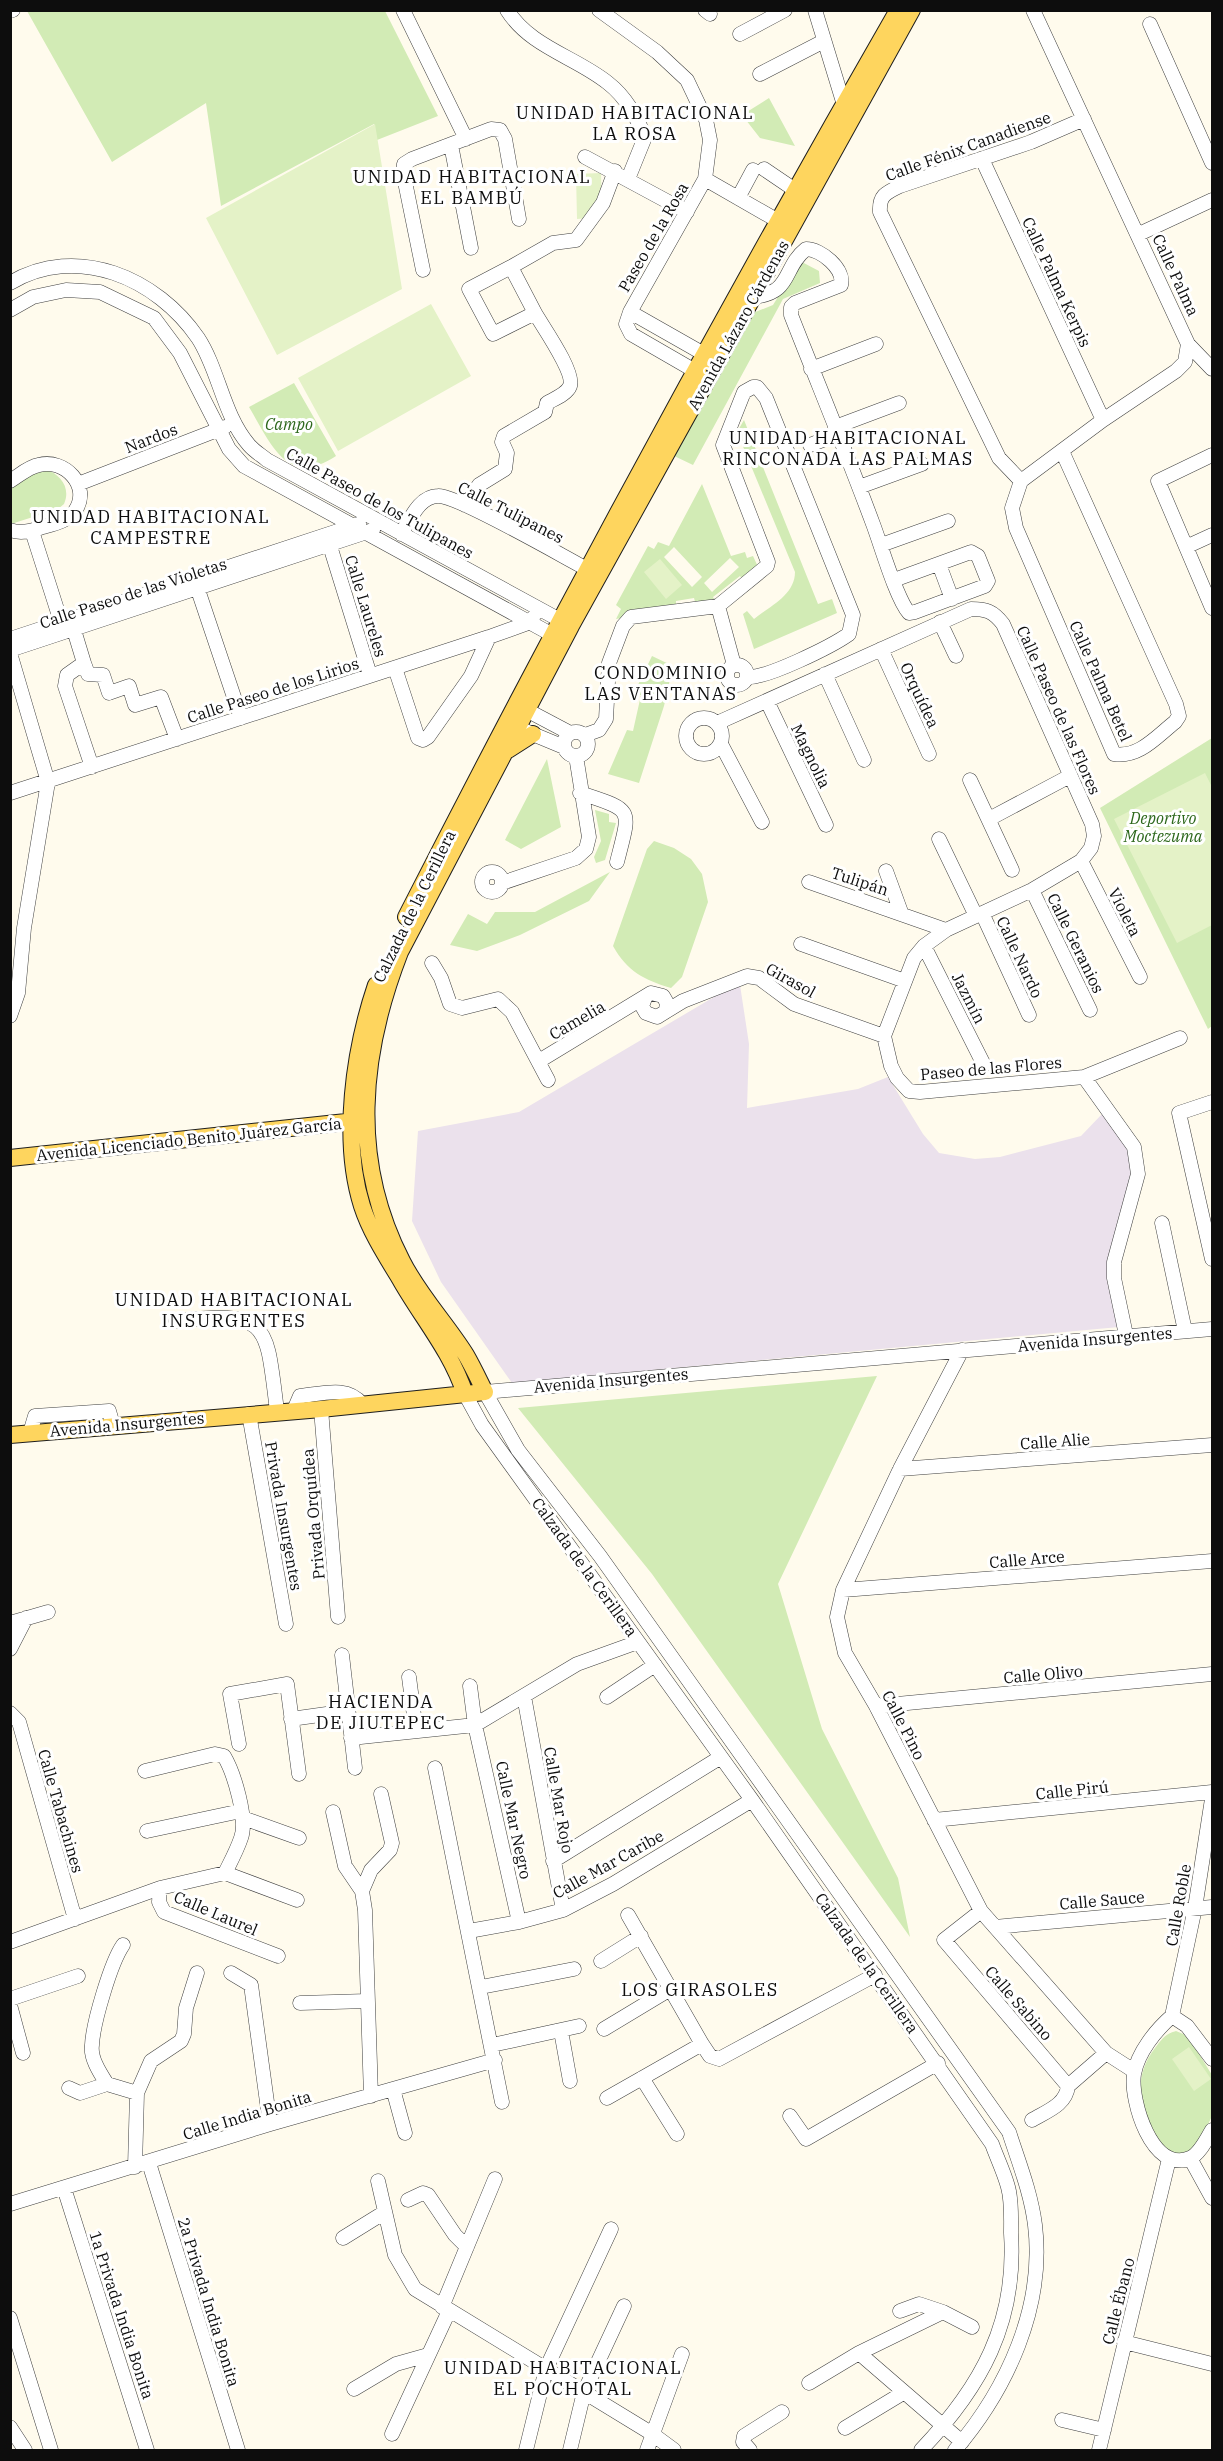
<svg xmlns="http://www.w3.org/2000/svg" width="1223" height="2461" font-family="'IBM Plex Serif',serif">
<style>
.industrial{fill:#ebe1ec}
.green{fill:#d2ebb5;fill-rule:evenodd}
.pitch{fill:#e4f2c7}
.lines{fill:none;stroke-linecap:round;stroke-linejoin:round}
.minor-casing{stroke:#404040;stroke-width:15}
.major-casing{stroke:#1e1e1e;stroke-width:18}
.minor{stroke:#fff;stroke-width:14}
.major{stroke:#fed55e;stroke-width:16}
.labels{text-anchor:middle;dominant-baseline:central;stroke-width:6;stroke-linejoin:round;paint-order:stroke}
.street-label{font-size:16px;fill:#0d0d0d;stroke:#fff}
.park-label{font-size:16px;font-style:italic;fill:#2c671b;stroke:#fff}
.neighbourhood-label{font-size:18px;letter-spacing:1.5px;fill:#0d0d0d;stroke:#fff}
</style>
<rect width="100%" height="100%" fill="#fffbed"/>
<path class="industrial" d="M736,984L740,985L749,1044L747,1108L858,1089L888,1077L923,1134L939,1153L975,1159L1000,1157L1081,1136L1103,1113L1130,1148L1133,1178L1111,1248L1119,1327L512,1383L441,1282L412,1221L418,1131L519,1112Z"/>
<path class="green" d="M27,11H385L438,116L377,140L374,124L221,206L206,103L112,162Z
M769,98L795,146L760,138L742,115Z
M800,261L819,271L820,283L783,299L693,465L670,454L748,315L773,305Z
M294,383L336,456C287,488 271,444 249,407Z
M744,420L818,604L832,599L837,613L754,649L743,614L747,611L754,619C770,606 795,595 795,572L737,432Z
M46,469C61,475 71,488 64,504L58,509L11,524L10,489L26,473Z
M702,484L731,556L745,552L747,558L753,556L759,569L744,581L740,576L713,597L716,603L696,605L694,598L676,601V608L616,619L621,609L616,605L648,546L654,549L658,542L669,546ZM674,547L702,577L692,587L664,557ZM730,558L739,567L712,592L704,583Z
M652,656L673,666L664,706L639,783L608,774L627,730L633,731L641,695L634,693Z
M1212,738V1026L1208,1029L1100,808Z
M547,759L561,827L521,849L505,840Z
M595,810L609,814V822L616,823L605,860L596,863L594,857L601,841Z
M654,841L674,848L691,859L702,874L708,902L682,977L671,988C644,980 627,971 613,946L647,849Z
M610,872L589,901L520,935L477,951L450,945L468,914L487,924L495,912H535Z
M877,1376L778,1584L822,1729L898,1878L910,1937L652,1574L518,1408Z
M1176,2031L1188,2036L1212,2075V2116L1196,2150L1191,2155L1165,2152C1143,2120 1128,2083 1155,2048C1161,2040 1165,2034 1176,2031Z"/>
<path class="pitch" d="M375,124L402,289L277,355L206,218Z
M601,173L602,217L577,219L576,174Z
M431,304L471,376L338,451L298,378Z
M660,559L682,585L666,599L644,572Z
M1205,773L1212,787V925L1177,943L1114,819Z
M1189,2047L1211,2079L1194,2091L1172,2059Z"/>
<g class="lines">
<g class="minor-casing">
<path id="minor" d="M403,10L466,139
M507,10C530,47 576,57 608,83C626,97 636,116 645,137L628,179
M599,10L657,52L687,80L706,120L710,140L705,179L630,312L626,324L631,334L702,375
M705,10L710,14
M815,10L844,105
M1033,10L1188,344L1185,362L1176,371L1103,420L1021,481L1012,508L1016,528L1114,754C1139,758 1156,737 1175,722L1179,716L1176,704L1062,451
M10,11L13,10
M1150,24L1212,163
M740,34L785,10
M760,74L824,41
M451,145L471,248
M585,157L687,212
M982,159L1103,420
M764,169L795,190
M705,179L787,226
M738,198L753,170
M1139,234L1212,200
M423,270L403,172L404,164L412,159L491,129L500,130L505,139L519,219
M10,283C77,243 157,278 198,338C219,370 223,415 249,445C254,451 261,455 267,460L569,625
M753,297C793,293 782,268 806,249C821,249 845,269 841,285L795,303L791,307V315C818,384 847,454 873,524C881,545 896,598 909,613L915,612L985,586L988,581L978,556L971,552L894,580
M10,310L33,297L66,290L100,292L154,318L180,353L229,449L244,466L560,639
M630,312L711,358
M535,313L511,267L553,243L576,240L603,203L615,171
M1188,344L1212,369
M811,369L876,344
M835,427L899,403
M810,445L838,434
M1212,455L1158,481L1212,608
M10,481C20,475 28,467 39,465C64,458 92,486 75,511C68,521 54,524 43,527C32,531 21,534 10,530
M1021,481L999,458L880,212C879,196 885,193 900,186L1031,142L1084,119
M78,484L225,427
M859,487L922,464
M465,505L479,485L505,469L507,453L502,442L504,436L545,412L547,403C554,399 567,394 570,386C575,372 543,327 535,313L493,334L469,289L511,267
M32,531L61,622
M401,534C410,520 419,496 438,496C457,495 562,556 587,569
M881,545L948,521
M330,546L370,675
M1188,546L1212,535
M939,564L952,599
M195,581L241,718
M718,606L734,665
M940,622L956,656
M74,630L84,663L67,675L65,686L92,767
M10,639L359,524
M881,649L929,754
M10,650L373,530
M10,653L48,782L24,928L18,993L10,1016
M84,663L88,674L103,675L109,693L129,686L135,705L161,697L177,739
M727 675a10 10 0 1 1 20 0a10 10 0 1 1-20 0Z
M395,668L418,738L423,740L428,737L471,676L489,637
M825,674L864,760
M767,701L826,825
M519,706L570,733
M686 736a18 18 0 1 1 36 0a18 18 0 1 1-36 0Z
M717,723L971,609C986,609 993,611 1003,624L1092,824L1094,836L1091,848L1081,861L1032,890L946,930L924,946L914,958L884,1036L891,1066L897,1078L909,1091L920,1092L1084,1077L1180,1038
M523,730L564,747
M564 744a12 12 0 1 1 24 0a12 12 0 1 1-24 0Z
M585,735L599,730L606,719L609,663L623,626L631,617L718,606L767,566L768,562L723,445L744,392L753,387H757L766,398L853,615L849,634C832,646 766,679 747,677
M721,744L762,822
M970,780L1012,870
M10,793L489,637L531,622L533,618
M580,793C634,811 631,807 617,862
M989,819L1070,776
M939,839L976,916
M1081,861L1140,977
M886,871L901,912
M482 882a10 10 0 1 1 20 0a10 10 0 1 1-20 0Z
M809,882L946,930
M502,883L576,858L586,849L589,837L576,756
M1032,890L1090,1010
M982,913L1029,1015
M801,944L905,981
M924,946L984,1065
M432,963L441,978L450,1004L462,1008L498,999L512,1012L548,1080
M645,998L642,1006L646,1013L657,1017L683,1001L747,976L759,978L794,1004L884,1036
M539,1061L651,993L663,996L667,1003L666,1010
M1084,1077L1134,1147L1138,1174L1114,1262V1278L1126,1335
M1212,1102L1179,1113L1212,1259
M1162,1223L1185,1331
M176,1321C271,1310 266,1324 277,1411
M962,1350L900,1469L843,1590L837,1617L845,1653L876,1706L981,1911L1106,2053L1134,2071
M465,1394L482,1425L752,1800L992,2144C997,2158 1004,2172 1008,2187C1012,2201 1011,2218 1011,2233C1017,2323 981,2387 921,2450
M321,1409L338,1617
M294,1410L300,1396C322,1394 347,1385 362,1404
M249,1414L286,1624
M30,1433L35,1416L109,1411L113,1425
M900,1469L1212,1445
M843,1590L1212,1561
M10,1623L48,1612
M10,1649L26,1618
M342,1655L355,1768
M409,1677L416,1731
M470,1686L475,1725L519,1922
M524,1696L563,1910
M607,1697L655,1665
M876,1706L1212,1674
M10,1713L19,1722L75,1919
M291,1719L348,1711
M351,1738L475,1725L577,1664L638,1642
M239,1744L230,1694L287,1684L299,1774
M435,1768L502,2102
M145,1771L215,1754L224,1756C234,1773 248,1819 241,1838C237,1850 231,1861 225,1873
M333,1812L345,1866L362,1891L365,1910L371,2096
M243,1818L299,1838
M934,1820L1212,1792
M147,1831L241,1811
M553,1861L721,1757
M160,1888L159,1902L164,1912L278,1956
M362,1891L371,1870L390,1850L392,1843L381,1794
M981,1911L944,1940L1068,2086
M628,1915L702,2044L710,2056L719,2059L875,1975
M995,1927L1212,1907
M469,1931L519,1922L563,1910L613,1884L752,1800
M10,1942L160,1888L225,1873L297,1900
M601,1961L641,1936
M231,1973L251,1985L270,2124
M481,1987L574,1969
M10,1999L78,1976
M300,2003L367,2001
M10,2005L23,2053
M1172,2016C1156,2030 1138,2052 1134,2074C1130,2100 1152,2174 1190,2158C1200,2154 1207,2138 1212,2130
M1172,2016L1195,1908L1212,1799
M1172,2016L1187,2026L1212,2059
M604,2029L672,1988
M561,2031L570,2081
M492,2045L579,2026
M642,2078L677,2134
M107,2084C100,2073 90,2058 92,2045C93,2023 111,1962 123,1945
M1068,2086L1106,2053
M69,2088L80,2093L107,2084L137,2093
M393,2089L405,2133
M607,2098L702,2044
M790,2116L806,2139L938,2063
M1032,2120C1047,2111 1066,2105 1068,2086
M1190,2158L1212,2198
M149,2163L238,2450
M135,2167L137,2093L151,2061L181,2041L184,2034L186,2008L197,1973
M378,2181L395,2255L415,2289L651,2433L674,2450
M64,2188L147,2450
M408,2200L423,2193L428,2195L455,2235L467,2247
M10,2204L270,2124L495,2060
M343,2238L385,2212
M442,2307L495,2179
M900,2311L919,2304L943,2312L972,2327
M10,2318L51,2450
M1124,2342L1212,2364
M859,2353L962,2442
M809,2383L859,2353L943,2312
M354,2389L396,2364L428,2355
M1062,2420L1104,2430
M10,2427L25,2450
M845,2428L903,2393
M392,2434L449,2311
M526,2450L546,2369L611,2229
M570,2450L584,2392L624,2306
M647,2450L682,2354
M750,2450L743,2442L744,2436L782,2412
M955,2450C1007,2389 1045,2307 1035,2225C1031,2193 1019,2163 1009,2132L600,1556L518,1450L485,1392L1212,1329
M1099,2450L1169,2159"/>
</g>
<g class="major-casing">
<path id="major" d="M508,750L533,734
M406,917C562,611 726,309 898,10
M376,985C354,1050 341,1140 362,1206C370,1231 386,1256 400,1279C422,1318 451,1351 465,1394
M10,1158L365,1120
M10,1435L321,1409L485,1392C479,1380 473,1367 466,1355C446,1323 419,1295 402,1261C350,1160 360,1055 400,952L571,626L912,10"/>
</g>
<use href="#minor" class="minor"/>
<use href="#major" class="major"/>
</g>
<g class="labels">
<g class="street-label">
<text transform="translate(968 146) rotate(-20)">Calle Fénix Canadiense</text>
<text transform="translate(653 237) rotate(-60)">Paseo de la Rosa</text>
<text transform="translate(1176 275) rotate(65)">Calle Palma</text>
<text transform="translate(1057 282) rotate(65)">Calle Palma Kerpis</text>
<text transform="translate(738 325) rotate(-61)">Avenida Lázaro Cárdenas</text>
<text transform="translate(151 438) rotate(-21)">Nardos</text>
<text transform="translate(380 503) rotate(29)">Calle Paseo de los Tulipanes</text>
<text transform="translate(511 512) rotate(27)">Calle Tulipanes</text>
<text transform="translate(133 593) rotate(-18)">Calle Paseo de las Violetas</text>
<text transform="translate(366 606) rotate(73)">Calle Laureles</text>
<text transform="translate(1101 681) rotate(66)">Calle Palma Betel</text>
<text transform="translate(273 690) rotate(-18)">Calle Paseo de los Lirios</text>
<text transform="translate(920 695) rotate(65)">Orquídea</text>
<text transform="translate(1059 710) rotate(66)">Calle Paseo de las Flores</text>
<text transform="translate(811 756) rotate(64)">Magnolia</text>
<text transform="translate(860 881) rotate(18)">Tulipán</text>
<text transform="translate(414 906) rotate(-64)">Calzada de la Cerillera</text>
<text transform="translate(1125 912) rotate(63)">Violeta</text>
<text transform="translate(1076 943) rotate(64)">Calle Geranios</text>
<text transform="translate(1020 957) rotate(65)">Calle Nardo</text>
<text transform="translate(791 980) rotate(29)">Girasol</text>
<text transform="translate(969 998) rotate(63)">Jazmín</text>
<text transform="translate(577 1020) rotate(-30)">Camelia</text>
<text transform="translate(991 1068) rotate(-5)">Paseo de las Flores</text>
<text transform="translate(189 1139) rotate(-6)">Avenida Licenciado Benito Juárez García</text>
<text transform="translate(1095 1339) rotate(-5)">Avenida Insurgentes</text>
<text transform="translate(611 1380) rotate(-5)">Avenida Insurgentes</text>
<text transform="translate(127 1424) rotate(-5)">Avenida Insurgentes</text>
<text transform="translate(1055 1441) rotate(-4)">Calle Alie</text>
<text transform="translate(313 1514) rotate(-95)">Privada Orquídea</text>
<text transform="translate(284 1516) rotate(80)">Privada Insurgentes</text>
<text transform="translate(1027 1559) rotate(-5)">Calle Arce</text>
<text transform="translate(585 1567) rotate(54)">Calzada de la Cerillera</text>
<text transform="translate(1043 1674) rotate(-5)">Calle Olivo</text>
<text transform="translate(904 1725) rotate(63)">Calle Pino</text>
<text transform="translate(1072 1790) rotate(-6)">Calle Pirú</text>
<text transform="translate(559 1800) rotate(80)">Calle Mar Rojo</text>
<text transform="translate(61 1811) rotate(74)">Calle Tabachines</text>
<text transform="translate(514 1820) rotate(78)">Calle Mar Negro</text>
<text transform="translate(608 1864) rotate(-29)">Calle Mar Caribe</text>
<text transform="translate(1102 1900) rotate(-5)">Calle Sauce</text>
<text transform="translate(1178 1905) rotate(-80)">Calle Roble</text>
<text transform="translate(216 1913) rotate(23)">Calle Laurel</text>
<text transform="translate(867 1963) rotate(55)">Calzada de la Cerillera</text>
<text transform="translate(1019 2003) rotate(49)">Calle Sabino</text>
<text transform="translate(247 2115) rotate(-17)">Calle India Bonita</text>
<text transform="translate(1118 2301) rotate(-76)">Calle Ébano</text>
<text transform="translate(209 2302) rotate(73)">2a Privada India Bonita</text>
<text transform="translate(122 2315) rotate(72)">1a Privada India Bonita</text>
</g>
<g class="park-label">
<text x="289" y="424">Campo</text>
<text x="1163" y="818">Deportivo<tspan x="1163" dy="18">Moctezuma</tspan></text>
</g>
<g class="neighbourhood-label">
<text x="635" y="112">UNIDAD HABITACIONAL<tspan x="635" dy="21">LA ROSA</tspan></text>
<text x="472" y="176">UNIDAD HABITACIONAL<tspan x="472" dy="21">EL BAMBÚ</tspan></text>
<text x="848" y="437">UNIDAD HABITACIONAL<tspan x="848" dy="21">RINCONADA LAS PALMAS</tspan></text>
<text x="151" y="516">UNIDAD HABITACIONAL<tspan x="151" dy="21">CAMPESTRE</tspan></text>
<text x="661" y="672">CONDOMINIO<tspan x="661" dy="21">LAS VENTANAS</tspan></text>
<text x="234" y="1299">UNIDAD HABITACIONAL<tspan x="234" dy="21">INSURGENTES</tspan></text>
<text x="381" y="1701">HACIENDA<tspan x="381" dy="21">DE JIUTEPEC</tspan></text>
<text x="700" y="1989">LOS GIRASOLES</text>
<text x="563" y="2367">UNIDAD HABITACIONAL<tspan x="563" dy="21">EL POCHOTAL</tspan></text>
</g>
</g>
<rect width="1223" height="2461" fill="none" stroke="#0d0d0d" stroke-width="24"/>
</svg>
